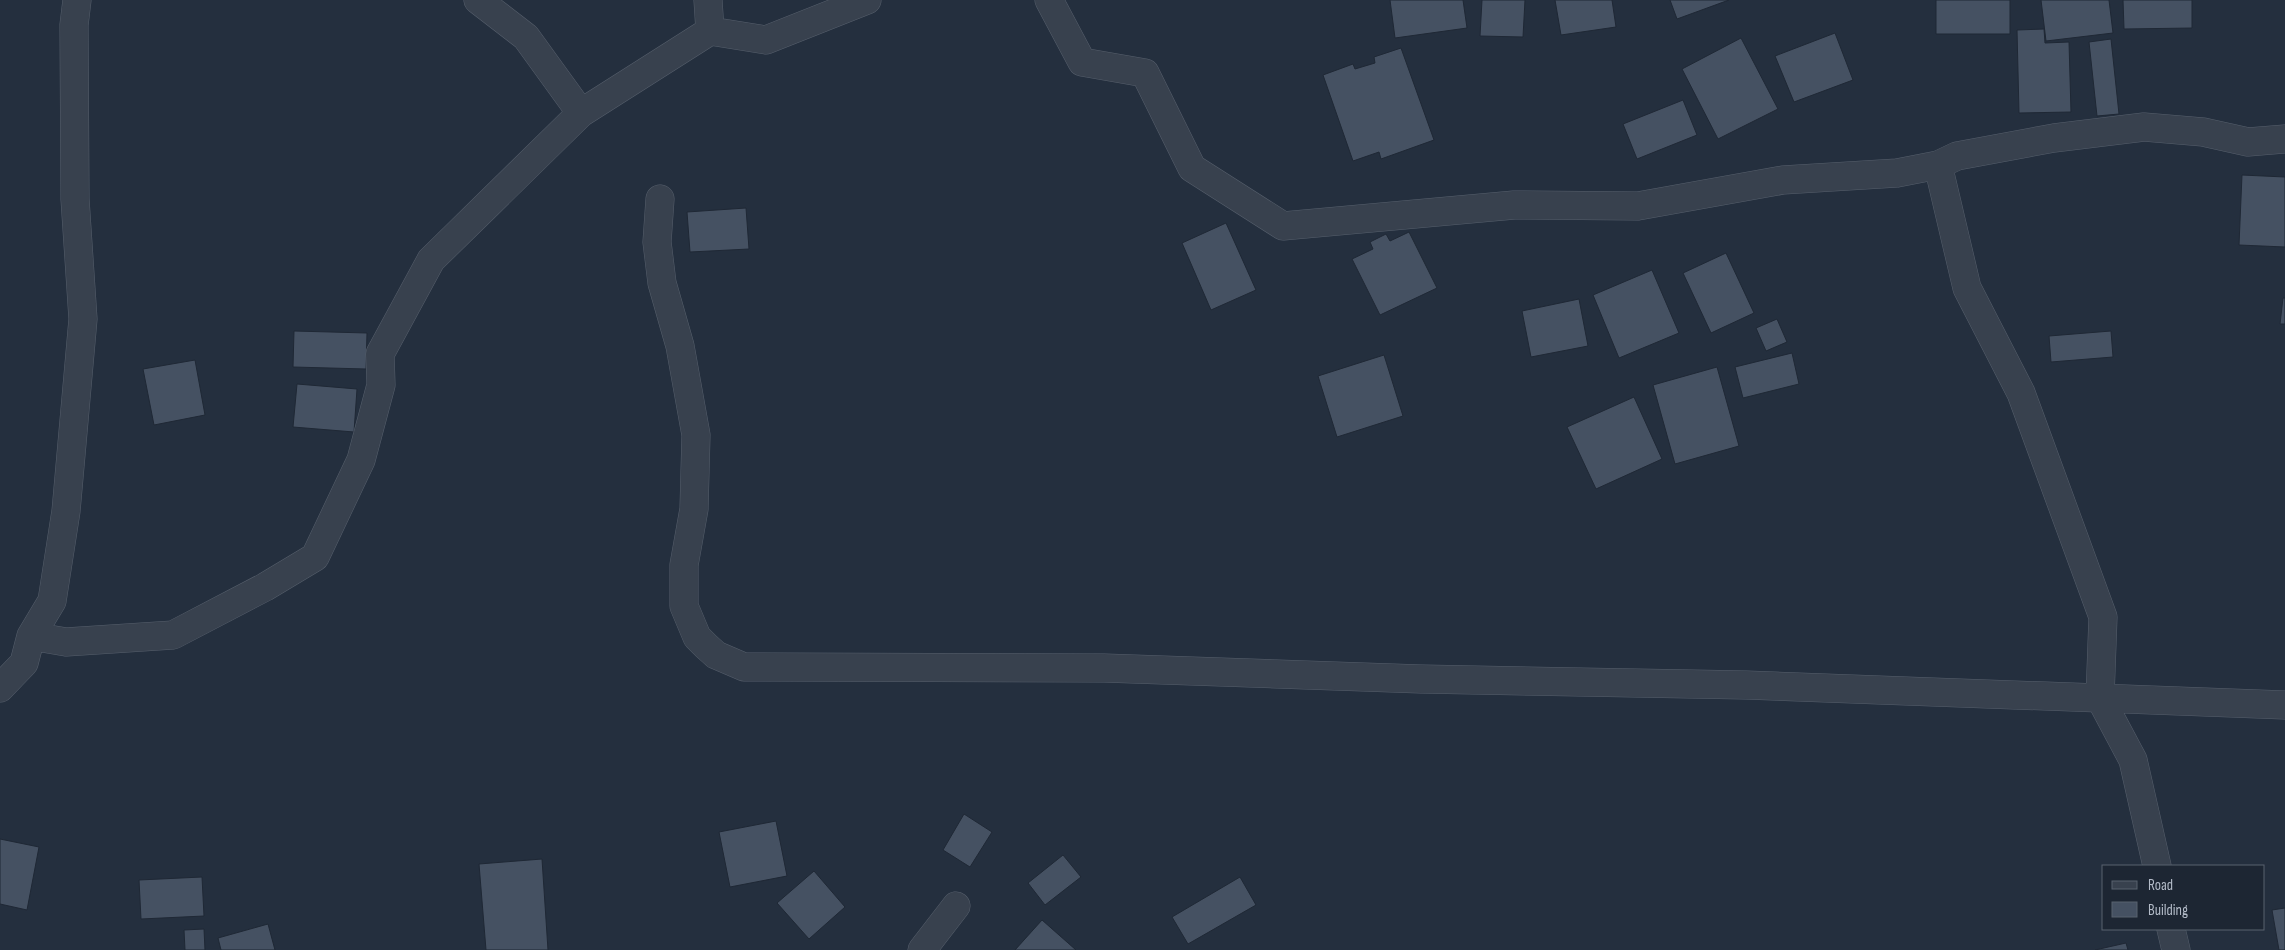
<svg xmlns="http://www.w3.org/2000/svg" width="2285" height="950" font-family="'Sofia Sans Condensed',sans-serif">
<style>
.building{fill:#455162;stroke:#1f2835}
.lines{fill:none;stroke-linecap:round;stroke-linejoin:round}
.minor-casing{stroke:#565f6c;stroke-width:29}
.minor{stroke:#38414e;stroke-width:28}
</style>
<rect width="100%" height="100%" fill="#242f3e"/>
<path class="building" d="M1390,0H1463L1467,28L1395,38Z
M1482,0H1525L1523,37L1480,36Z
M1555,0H1612L1616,27L1561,35Z
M1670,0H1729L1677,19Z
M1936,0H2010V34H1936Z
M2041,0H2109L2113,33L2046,41Z
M2123,0H2192V28L2124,29Z
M2044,29L2045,43L2069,42L2071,112L2019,113L2017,30Z
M1835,33L1853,80L1794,102L1775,56Z
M1741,38L1778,109L1718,139L1682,69Z
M2111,39L2119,114L2097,116L2089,42Z
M1401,48L1434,140L1381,159L1379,152L1353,161L1323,75L1353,64L1355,69L1375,63L1374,57Z
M1683,100L1697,135L1637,159L1623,124Z
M2242,175L2285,177V247L2239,245Z
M746,208L749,249L690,252L687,212Z
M1226,223L1256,290L1211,310L1182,243Z
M1409,232L1437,288L1380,315L1352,259L1373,249L1370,242L1386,234L1390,241Z
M1726,253L1754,313L1711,333L1683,273Z
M1652,270L1679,333L1619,358L1593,295Z
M2283,298H2285V324H2280Z
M1579,299L1588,346L1531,357L1522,311Z
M1777,319L1787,342L1766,351L1756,328Z
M294,331L367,333L366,369L293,367Z
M2111,331L2113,357L2051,362L2049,336Z
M1792,353L1799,384L1743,398L1735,367Z
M1384,355L1403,416L1337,437L1318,376Z
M195,360L205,415L154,425L143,369Z
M1717,367L1739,446L1675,464L1653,385Z
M297,384L357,389L354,432L293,427Z
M1634,397L1662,459L1596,489L1567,427Z
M964,814L992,832L970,867L943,850Z
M776,821L787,876L730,887L719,832Z
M0,839L39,847L27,910L0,904Z
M1063,855L1081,877L1045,905L1028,883Z
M542,859L548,950H486L479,864Z
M814,871L845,907L809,939L777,903Z
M202,877L204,916L141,919L139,880Z
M1240,877L1256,905L1188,944L1172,917Z
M2285,908V950H2279L2272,910Z
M1042,920L1076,950H1015Z
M268,924L275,950H221L218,938Z
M204,929L205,950H185L184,930Z
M2126,943L2128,950H2095Z"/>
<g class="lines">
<g class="minor-casing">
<path id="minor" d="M478,0L526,37L581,113
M1049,0L1082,62L1145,73L1192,168L1283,226L1514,205L1638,206L1783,180L1897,173L1938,165L1957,156L2054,138L2144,127L2203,132L2248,142L2285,139
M710,31L766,40L867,0
M1938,165L1967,288L2021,393L2103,617L2100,698L2133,760L2157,866
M660,199L657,242L662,283L680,346L696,435L694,509L684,565V606L697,637L706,646L716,655L744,667L1104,668L1421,679L1746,685L2285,705
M31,636L66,642L173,635L265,587L315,557L361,460L381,385L380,354L431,260L581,113L710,31L708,0
M0,688L24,663L31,636L52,601L66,511L83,319L75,199L74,25L77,0
M2171,929L2176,950
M922,950L956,906"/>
</g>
<use href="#minor" class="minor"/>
</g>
<rect x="2102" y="865" width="162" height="65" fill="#1d2633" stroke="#59626f"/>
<rect x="2112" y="881" width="25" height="8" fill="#38414e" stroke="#59626f"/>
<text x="2148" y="890" font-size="15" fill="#b4bcc9">Road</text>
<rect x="2112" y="902" width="25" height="15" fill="#455162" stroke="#59626f"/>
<text x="2148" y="915" font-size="15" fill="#b4bcc9">Building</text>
</svg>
